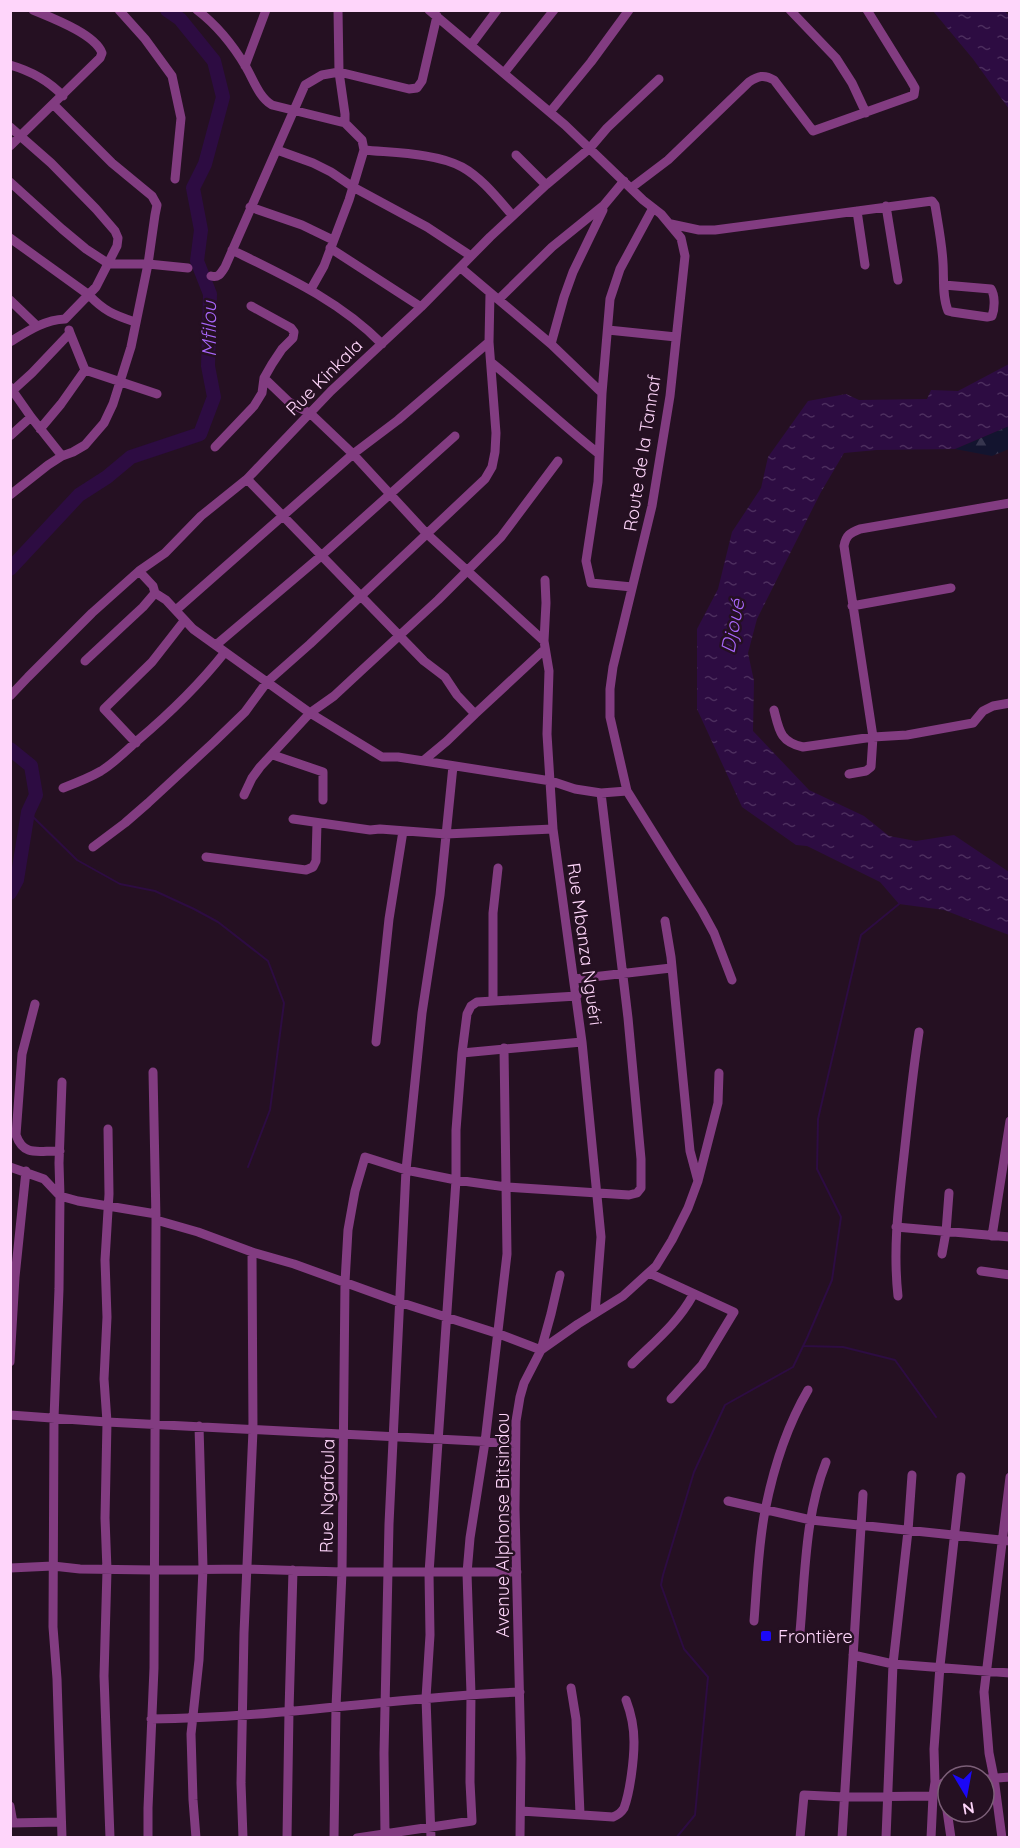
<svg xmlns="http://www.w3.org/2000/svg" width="1020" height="1848" font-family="Quicksand,sans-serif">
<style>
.forest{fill:url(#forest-firs)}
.water{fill:url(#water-ripples)}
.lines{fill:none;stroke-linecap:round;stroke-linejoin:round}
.stream{stroke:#2d0c42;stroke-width:2}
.river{stroke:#2d0c42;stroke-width:14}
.minor{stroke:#823c81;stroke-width:9}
.poi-dot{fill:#1b08f7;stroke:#251022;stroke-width:2}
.labels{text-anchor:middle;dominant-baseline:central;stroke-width:5;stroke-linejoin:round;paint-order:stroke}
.street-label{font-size:18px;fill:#fed5fa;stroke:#251022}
.poi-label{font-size:18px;fill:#fed5fa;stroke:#251022;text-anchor:start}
.water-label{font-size:20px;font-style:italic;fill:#a866fa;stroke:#251022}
</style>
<defs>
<pattern id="forest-firs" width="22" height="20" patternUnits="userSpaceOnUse" patternTransform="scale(1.5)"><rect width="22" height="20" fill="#13142f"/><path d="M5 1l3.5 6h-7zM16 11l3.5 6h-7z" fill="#36354e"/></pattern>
<pattern id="water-ripples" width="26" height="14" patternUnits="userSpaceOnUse" patternTransform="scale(1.5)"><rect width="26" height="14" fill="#2d0c42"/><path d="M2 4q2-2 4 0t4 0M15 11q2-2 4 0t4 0" fill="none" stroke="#4c2e5e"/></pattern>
</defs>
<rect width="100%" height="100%" fill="#251022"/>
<path class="forest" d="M1009,426V449L992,456L955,449Z"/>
<path class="water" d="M933,11H1005L1010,17L1009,109L973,59Z
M1009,364V426L955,449L876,450L844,453L821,492L757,619L748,653L754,681L753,731L809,790L864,816L889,836L916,841L954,835L1009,872V935L944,910L899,904L880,882L807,846L796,845L742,807L697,709V629L718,589L732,532L761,488L768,457L808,401L846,394L859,400L927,399L931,390L958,391Z"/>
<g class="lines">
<path class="stream" d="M28,812L77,860L120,884L155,891L194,909L218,922L268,961L284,1003L270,1110L248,1167
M804,1346L843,1347L895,1360L936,1417
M676,1838L695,1815L708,1677L684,1649L661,1585L663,1575L694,1472L725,1405L793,1367L807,1338L832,1280L841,1217L817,1169L818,1119L861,935L899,904"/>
<path class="river" d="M10,569L79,495L107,477L131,457L200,434L214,397L208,366L210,294L197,261L201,230L193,188L205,164L223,97L214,61L180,19L167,10
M10,749L31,766L36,795L28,812L17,880L10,893"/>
<path class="minor" d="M119,10L145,39L172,76L181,118L175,179
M197,10C218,26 233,45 246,67C254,81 259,97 272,105L345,123L362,140L364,150L349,200L324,266L311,289
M338,10L339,72L409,89L417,88L422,81L437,16
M429,10L565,125L643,200L661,214L681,238L685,256L670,396L652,506L613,667L610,689V717L627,791L702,911L714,933L732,980
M790,10L836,58L852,83L866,113
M471,45L497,10
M10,65C31,71 48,80 63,96
M245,66L266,10
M504,73L554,10
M550,112L591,62L629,10
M10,127L51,163L96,209L115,231L118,238L117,246L96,287L65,319C44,320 28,331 10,342
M10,146L100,58L102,53C95,34 52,18 33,10
M277,150L313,163L331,172L353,187L427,227L471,256
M364,150C394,153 436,153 462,167C482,178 498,199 513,216
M516,155L546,185
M10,182L62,229L86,249L109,264H148L188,268
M631,188L668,160L749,82C758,76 764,74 774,80L813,131L914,95L915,88L911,81L867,10
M886,206L898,280
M250,207L302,225L333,240
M857,211L865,265
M671,224L699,230H715L932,201L935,205C938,224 942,243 943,263C944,278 942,296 948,311L952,312L987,317L992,316C995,308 995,295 991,289L944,285
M10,238L89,295C104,311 114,315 135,322
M330,248L421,307
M232,250C285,276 340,301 382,344
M461,268L551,344L602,393L598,482L586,561L591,583L632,587
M211,276C219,278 221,273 225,267L305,85L322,75L339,72L345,114V123
M499,299L552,247L604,205L624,181
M10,300L37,326
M608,330L676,337
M70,333L85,370L157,394
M551,344L564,297L573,272L603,210
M492,363C528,392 562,425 599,454
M264,378L289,402L311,414L353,454L426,533L544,641
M10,387L31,417L62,456
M10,393L32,373L70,333L69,330
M602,393L610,299L620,269L653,208
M40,429L61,404L85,370
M10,436L31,417
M215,447L254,406L262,393L264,378L272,364L282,349L293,338L294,332L291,328L251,306
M247,479L424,661L445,677L457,695L475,714L447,741L423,761
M10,495L48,465L62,456L73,452L85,445L104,423L113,404L131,347L148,264L155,215L157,205L152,196L112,163L54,105
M139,571L153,586L155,593L166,600L193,629L310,713L382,757H398L551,781L575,789L601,793L627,791
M545,580L546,603L544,641L549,671L547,734L553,829L582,1042L601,1237L595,1313
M852,606L951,588
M176,610L353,454L398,420L489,342
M216,645L321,556L455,436
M85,661L143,607L155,593
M10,696L28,677L92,613L139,571L165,553L201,516L247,479L331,391L421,307L490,237L546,185L590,148L607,128L659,79
M774,710C779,730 780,742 803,747L873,737L907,735L973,723L983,711L993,706L1010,703
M475,714L545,649
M136,743L104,709L152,662L184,621
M273,755L323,772V800
M849,774L866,771L871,767L873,737L844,546C846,535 850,533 860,529L1010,503
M63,788C76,783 89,778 101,771C114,763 126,751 137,741C169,714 199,685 225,652
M244,795L252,778L260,767L310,713L334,696L362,670L438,600L501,537L558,461
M293,819L370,830L380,829L446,834L553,829
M93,847L125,823L148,803L214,742L245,712L267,682L310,644L485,479L492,467L495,452L496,433L489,342L490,293
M206,857L306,870L313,867L316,861L317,823
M665,921L671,957L690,1151L698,1181
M575,979L671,968
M493,1001V913L498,868
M35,1004L22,1054L16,1135C24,1158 40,1150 60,1151
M376,1042L389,919L403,831
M462,1053L582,1042
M108,1129L109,1194L105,1260L107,1317L104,1379L107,1422L105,1518L107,1570L104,1676L110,1838
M10,1167L44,1179L60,1196L78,1201L156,1214
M156,1220L198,1232L252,1252L294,1264L399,1302L499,1334L541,1350L551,1314L560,1275
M896,1227L1010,1237
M992,1236L1010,1121
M942,1254L946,1232L949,1193
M981,1271L1010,1275
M649,1273L734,1312L702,1365L671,1399
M898,1296C893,1251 898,1209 903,1164C908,1120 912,1076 919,1032
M10,1362L15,1277L26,1171
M632,1364C655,1341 677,1324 693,1295
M10,1415L107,1422L515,1443
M728,1501L811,1520L1010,1541
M10,1568L53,1566L80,1569L153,1570L247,1569L342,1572H517
M754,1621C757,1584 758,1547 765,1511C773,1470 787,1426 808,1390
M800,1632C805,1576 805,1515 826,1462
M853,1655L893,1664L1010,1673
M571,1688L576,1719L580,1814
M151,1719C275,1718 397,1697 520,1692
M984,1779L1010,1777
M943,1783L951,1838
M10,1806L13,1823
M521,1811L613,1817C618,1815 621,1813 624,1808C630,1792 634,1760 634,1742C634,1728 631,1713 626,1700
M10,1823L61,1822
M385,1834L384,1753L389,1524L406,1170L422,1013L440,895L453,766
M62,1838L57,1679L53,1627L54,1418L59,1289L60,1196L59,1163L62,1082
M148,1838V1808L154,1668L156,1220L153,1072
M196,1838L193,1800L191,1734L199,1660L203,1568L199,1426
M243,1838L241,1783L244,1633L253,1430L252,1252
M287,1838L289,1711L293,1570
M334,1838L336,1707L342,1572L345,1282L348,1230L355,1191L365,1157L406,1170L456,1180L506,1187L629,1195L637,1193L641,1188V1159L628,1018L601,793
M357,1838L472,1821L470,1782L471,1694L467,1573L470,1538L485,1442L507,1254L504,1048
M431,1838L426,1698L430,1635L429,1573L456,1180V1130L462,1053L467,1014L471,1006L477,1002L577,996
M520,1838L521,1758L515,1509L516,1421L520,1397L524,1383L541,1350L578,1324L623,1296L656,1266L672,1240L688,1208L698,1181L718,1103L719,1073
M800,1838L804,1795L844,1797L933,1796
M842,1838L863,1494
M886,1838L893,1664L908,1531L912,1475
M931,1838L933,1796L935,1782L934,1749L940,1666L961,1477
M1002,1838L994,1778L989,1753L984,1692L1010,1477"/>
</g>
<rect class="poi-dot" x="760" y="1630" width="12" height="12" rx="3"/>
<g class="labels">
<g class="street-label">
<text transform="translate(324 377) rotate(-45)">Rue Kinkala</text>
<text transform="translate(642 453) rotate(-81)">Route de la Tannaf</text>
<text transform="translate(585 944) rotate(82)">Rue Mbanza Nguéri</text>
<text transform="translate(327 1496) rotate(-89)">Rue Ngafoula</text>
<text transform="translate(502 1525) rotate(-90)">Avenue Alphonse Bitsindou</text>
</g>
<g class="poi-label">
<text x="778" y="1636">Frontière</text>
</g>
<g class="water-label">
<text transform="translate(208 329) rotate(-90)">Mfilou</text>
<text transform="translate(732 626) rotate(-79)">Djoué</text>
</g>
</g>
<rect width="1020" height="1848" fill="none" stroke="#fed5fa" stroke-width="24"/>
<g transform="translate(966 1794) rotate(170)"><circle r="28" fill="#251022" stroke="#7c5f78" stroke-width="1.5"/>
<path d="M0-4.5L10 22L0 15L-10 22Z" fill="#1b08f7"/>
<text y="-9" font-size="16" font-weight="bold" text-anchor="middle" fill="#fed5fa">N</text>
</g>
</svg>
